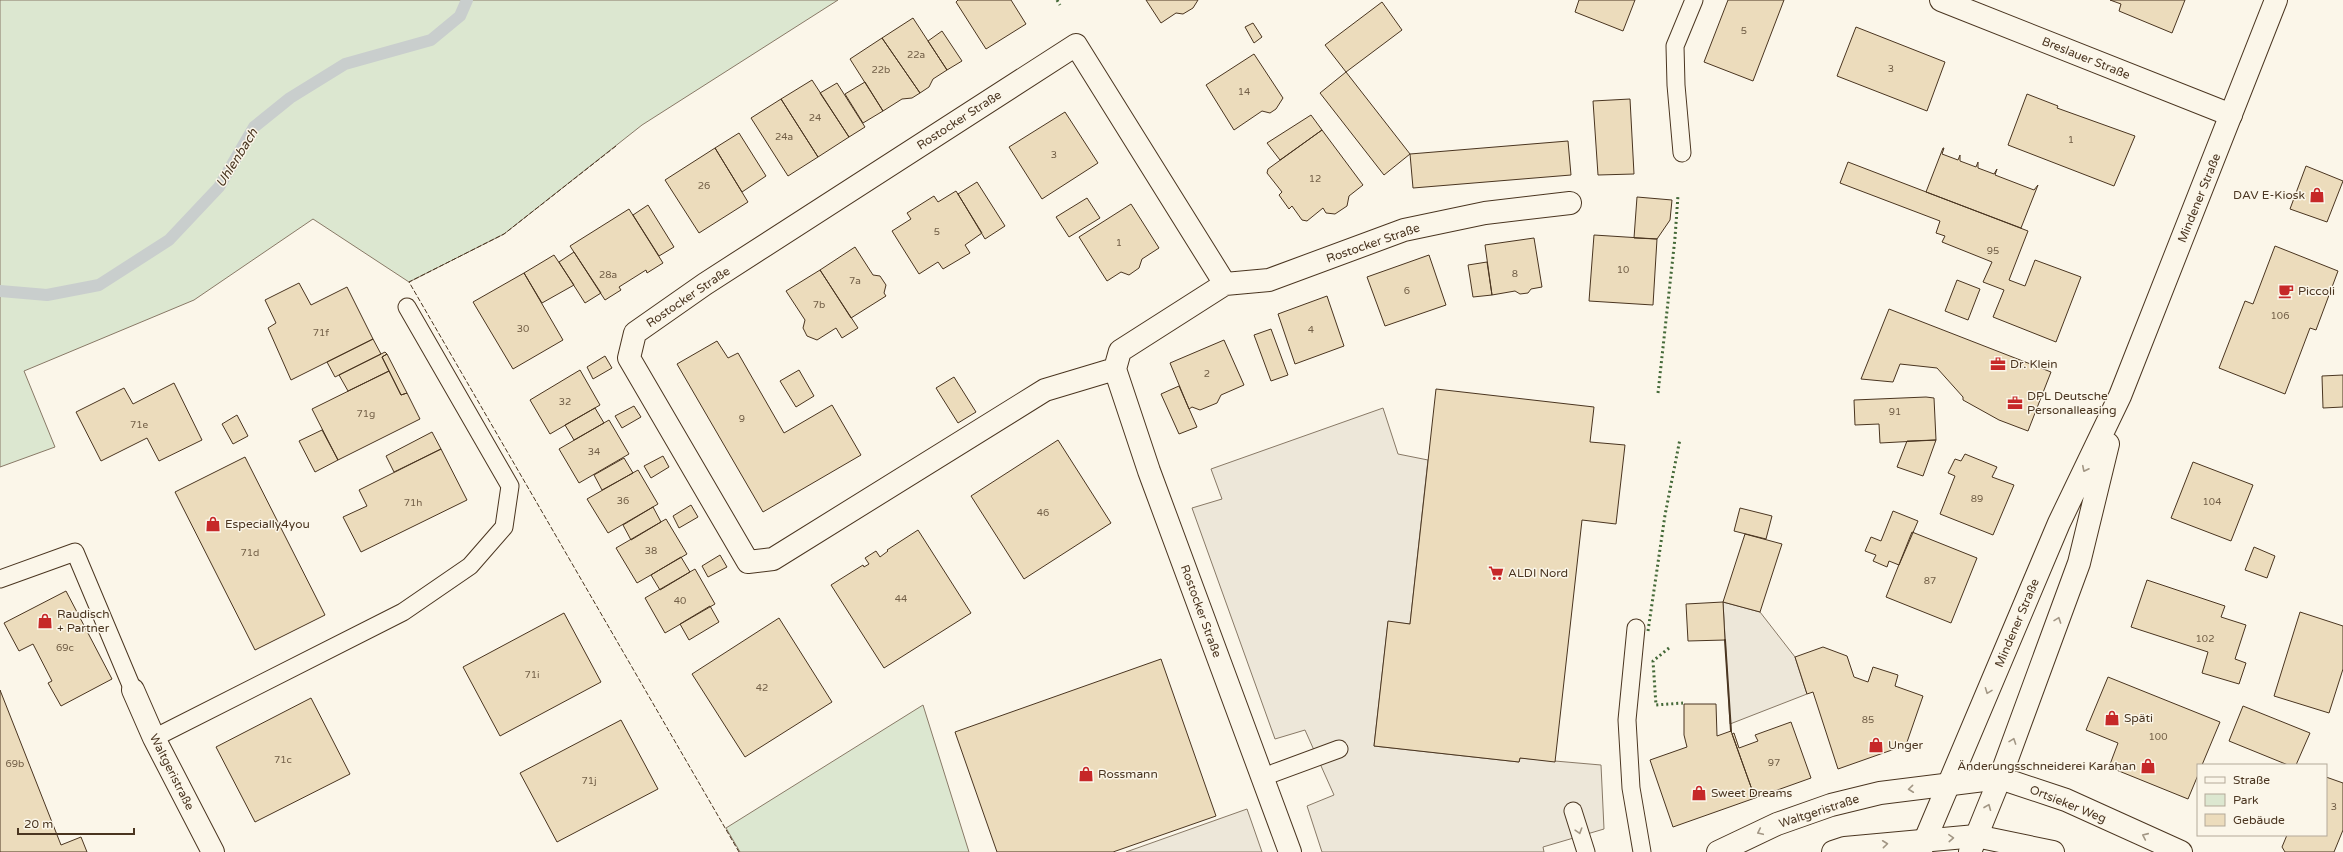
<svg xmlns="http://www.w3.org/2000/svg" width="2343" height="852" font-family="'Varela Round',sans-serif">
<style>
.green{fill:#dce7d0;stroke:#887966}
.parking{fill:#ede7d9;stroke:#887966}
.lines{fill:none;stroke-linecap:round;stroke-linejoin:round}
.stream{stroke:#c9cecd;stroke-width:12}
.building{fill:#ecdcbc;stroke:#4a3520}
.service-casing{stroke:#4a3520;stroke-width:19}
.minor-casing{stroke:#4a3520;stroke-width:24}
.tertiary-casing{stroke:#4a3520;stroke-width:24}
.service{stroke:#fbf6e9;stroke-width:17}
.minor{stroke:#fbf6e9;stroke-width:22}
.tertiary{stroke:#fbf6e9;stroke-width:22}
.hedge{stroke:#436837;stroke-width:3;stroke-dasharray:2 3;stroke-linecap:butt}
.fence{stroke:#4a3520;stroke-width:1;stroke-dasharray:5 2;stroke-linecap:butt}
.wall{stroke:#4a3520;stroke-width:2}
.oneway{stroke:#a29684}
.labels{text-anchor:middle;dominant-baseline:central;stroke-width:3;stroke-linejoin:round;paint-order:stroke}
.number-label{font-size:10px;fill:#725f47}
.street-label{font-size:12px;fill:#4a3520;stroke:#fbf6e9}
.poi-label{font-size:12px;fill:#4a3520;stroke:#fbf6e9;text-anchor:start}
.water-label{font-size:13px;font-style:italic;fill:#4a3520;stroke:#fbf6e9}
</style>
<rect width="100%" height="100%" fill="#fbf6e9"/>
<path class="green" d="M0,0H838L642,125L504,234L409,282L313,219L194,300L24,371L55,447L0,467Z
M923,705L969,852H740L726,828Z"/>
<path class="parking" d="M1383,408L1398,454L1428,460L1410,624L1388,622L1374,746L1519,762L1520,758L1601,765L1604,829L1543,847L1544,852H1322L1307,806L1334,795L1305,730L1275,739L1192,508L1222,499L1211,469Z
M1723,602L1760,612L1795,657L1807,694L1730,724Z
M1247,809L1262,852H1126Z"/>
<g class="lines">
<path class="stream" d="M0,291L47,295L99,285L169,240L219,187L254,127L290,98L345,64L431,40L460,16L467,0"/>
</g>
<path class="building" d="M958,0H1011L1026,24L986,49L956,2Z
M1146,0H1198L1193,8L1183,14L1176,13L1161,23Z
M1579,0H1635L1623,31L1575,12Z
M1728,0H1784L1753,81L1704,62Z
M2110,0H2185L2172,33L2119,11L2121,4Z
M1382,2L1402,30L1346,72L1325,45Z
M913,18L947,70L933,79L929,87L920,93L882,38Z
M1253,23L1262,37L1254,43L1245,27Z
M1856,27L1945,62L1927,111L1837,76Z
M942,31L962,61L947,70L928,41Z
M882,38L920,93L912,98L902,99L883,111L850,59Z
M1254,54L1283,98L1276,109L1270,113L1262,111L1234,130L1206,85Z
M1346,72L1410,154L1384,175L1320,93Z
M812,80L849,137L818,157L781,99Z
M865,82L883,111L863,123L845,94Z
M837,83L865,127L849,137L820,93Z
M2027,94L2058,106L2057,108L2135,136L2114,186L2008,145Z
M781,99L818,157L788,176L751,118Z
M1630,99L1634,174L1598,175L1593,101Z
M1065,112L1098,163L1042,199L1009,147Z
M1311,115L1322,130L1280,160L1267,143Z
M1322,130L1363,185L1349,196L1347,206L1335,214L1326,213L1323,208L1307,221L1302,220L1292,206L1289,209L1279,195L1282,192L1267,173L1268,169Z
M739,133L766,176L742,192L715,148Z
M1568,141L1571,175L1413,188L1410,154Z
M715,148L748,202L699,233L665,180Z
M1943,148H1944L1942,154L1958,160L1960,155V161L1976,167L1978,162V168L1994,174L1997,169L1995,175L2034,190L2038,185L2021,228L1926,192Z
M1848,162L2028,231L2009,280L2025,286L2035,260L2081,277L2056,342L1993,317L2004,290L1983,282L1992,262L1942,242L1945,236L1936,233L1940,221L1840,183Z
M2306,166L2343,181L2327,222L2290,209Z
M977,182L1005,226L985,239L958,194Z
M956,191L982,233L965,245L970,253L943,269L938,262L919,274L892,231L911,219L907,213L934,196L938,202Z
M1637,197L1672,200L1670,220L1657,239L1634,238Z
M1087,198L1100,218L1069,237L1056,217Z
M1131,204L1159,248L1142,259L1139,268L1129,275L1121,272L1107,281L1079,237Z
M648,205L674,247L659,256L633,215Z
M629,209L663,263L647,273L646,270L619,287L621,290L605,300L570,246Z
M1594,235L1657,239L1653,305L1589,301Z
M1534,238L1542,287L1531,289L1528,293L1520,294L1515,291L1492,295L1485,245Z
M2275,246L2338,271L2316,330L2310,328L2285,394L2219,368L2245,301L2253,304Z
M855,247L873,275L880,276L886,285L884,293L886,296L851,318L820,270Z
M574,252L601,293L585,303L559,262Z
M554,255L574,285L542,303L524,273Z
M1429,255L1446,305L1385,326L1367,277Z
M1487,262L1492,295L1473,297L1468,265Z
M820,270L858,328L842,338L836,328L817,340L807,336L803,328L805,320L786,291Z
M524,273L563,340L513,369L473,302Z
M1957,280L1980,289L1968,320L1945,311Z
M299,283L311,305L347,287L373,339L291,380L268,328L276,323L265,300Z
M1327,296L1344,346L1295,364L1278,314Z
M1889,309L2051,372L2028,431L1999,420L1963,400V397L1937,368L1900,364L1893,382L1861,379Z
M1271,329L1288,375L1271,381L1254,335Z
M373,339L381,354L335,377L327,362Z
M1224,340L1244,385L1221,395L1217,403L1200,410L1192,407L1189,409L1170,363Z
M717,341L728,358L738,353L784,433L832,405L861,455L763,512L677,364Z
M385,352L387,354L382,357L389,371L348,391L339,375Z
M387,354L407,393L401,395L382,357Z
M605,356L612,368L593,379L587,367Z
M580,370L600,405L550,434L530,400Z
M799,370L814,396L796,407L780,381Z
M389,371L401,395L407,393L420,419L338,460L312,409Z
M2343,375V407L2323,408L2322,376Z
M954,377L976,412L958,423L936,388Z
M174,383L202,440L159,461L147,438L101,461L76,412L124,388L133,404Z
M1179,386L1197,427L1179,434L1161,394Z
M1436,389L1594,407L1590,442L1625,445L1616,524L1582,520L1555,762L1520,758L1519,762L1374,746L1388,621L1410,624Z
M1926,397L1934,398L1936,440L1880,443L1879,424L1855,425L1854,400Z
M634,406L641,417L622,428L615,416Z
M595,408L604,423L574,440L565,425Z
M237,415L248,436L233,444L222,424Z
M609,420L629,454L579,483L559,449Z
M322,430L338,460L315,472L299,441Z
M432,432L441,449L394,472L386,456Z
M1058,440L1111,523L1024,579L971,496Z
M1936,440L1923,476L1897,467L1907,441Z
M441,449L467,500L361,552L343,517L367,506L359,490Z
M1965,454L1997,467L1992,477L2014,485L1993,535L1940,514L1955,476L1948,473L1955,459L1961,461Z
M663,456L669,467L651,478L644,466Z
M245,457L325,615L255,650L175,492Z
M624,458L633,473L602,490L594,475Z
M2193,462L2253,485L2231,541L2171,518Z
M638,470L658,504L608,533L587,499Z
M691,505L698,517L679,528L673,516Z
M653,507L661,522L631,540L623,525Z
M1740,508L1772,516L1766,539L1734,531Z
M1893,511L1918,521L1899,565L1889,561L1887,567L1873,561L1876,555L1865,551L1871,537L1881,541Z
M666,519L687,554L637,583L616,548Z
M918,530L971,613L884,668L831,585L863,565L864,567L869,564L865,558L876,551L880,557L888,551L887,550Z
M1912,532L1977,558L1951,623L1886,597Z
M1745,534L1782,544L1760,612L1723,602Z
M2254,547L2275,556L2267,578L2245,570Z
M720,555L727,567L708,577L702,566Z
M681,557L690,572L660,590L651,575Z
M695,569L715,604L665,633L645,598Z
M2147,580L2225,606L2221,617L2246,625L2235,659L2246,663L2239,684L2202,673L2208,652L2131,627Z
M66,591L112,679L61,706L48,683L52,681L33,644L19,651L4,623Z
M1723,602L1725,640L1688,641L1686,604Z
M710,606L719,622L689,640L680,624Z
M2300,612L2343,626V669L2329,713L2274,696Z
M564,613L601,682L500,736L463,667Z
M779,618L832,702L745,757L692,674Z
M1823,647L1847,656L1854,677L1868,682L1873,667L1898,675L1895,686L1923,696L1906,745L1838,769L1813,692L1807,694L1795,657Z
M1161,659L1216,816L1113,852H997L955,732Z
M2108,677L2220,722L2202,765H2198V775L2188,799L2109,767L2118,743L2086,730Z
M0,690L61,845L81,837L87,852H0Z
M311,698L350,774L255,822L216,747Z
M1684,704H1716L1717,736L1731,731L1755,798L1673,827L1650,760L1687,747L1684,735Z
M2243,706L2310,733L2296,765H2288L2229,741Z
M621,720L658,789L557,842L520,773Z
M1791,722L1811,778L1755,798L1732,734L1734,733L1739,748L1758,741L1755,735Z
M2326,777L2343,783V830L2334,852H2285L2282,847L2287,835H2326Z"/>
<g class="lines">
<g class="service-casing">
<path id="service" d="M1682,153L1676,85L1675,46L1694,0
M0,579L75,552L133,690
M1636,628L1627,720L1631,788L1642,852
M154,738L403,612L470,566L504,527L510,486L407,307
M1263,777L1339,749
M1573,811L1586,852"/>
</g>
<g class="minor-casing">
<path id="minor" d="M1941,0L2231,115
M1225,284L1269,280L1404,230L1485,213L1570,203
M1115,369L1045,390L773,559L748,562L629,358L635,333L705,284L1076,45L1225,284L1120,351L1115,369L1149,471L1290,852
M133,690L154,738L213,852
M1718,852L1777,824L1831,805L1880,793L2000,778L2066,800L2181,852
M1833,852L1845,848L1976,836L2053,852"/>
</g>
<g class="tertiary-casing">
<path id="tertiary" d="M1920,852L2059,523L2120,396L2276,0
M1970,852L2000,778L2079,563L2108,444"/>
</g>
<use href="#service" class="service"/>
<use href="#minor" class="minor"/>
<use href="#tertiary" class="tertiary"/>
<path class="hedge" d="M1057,0L1060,5
M1658,393L1675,238L1678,195
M1648,631L1665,515L1680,439
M1669,648L1653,661L1656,705L1683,703"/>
<path class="fence" d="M616,146L504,234L409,282L739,852"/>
<path class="wall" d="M1725,640L1731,731"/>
</g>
<defs><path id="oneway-chevron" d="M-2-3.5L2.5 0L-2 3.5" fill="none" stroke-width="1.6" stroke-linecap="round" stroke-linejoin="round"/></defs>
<g class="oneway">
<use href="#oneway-chevron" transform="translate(2085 469) rotate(116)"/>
<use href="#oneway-chevron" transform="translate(2058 620) rotate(-70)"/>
<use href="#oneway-chevron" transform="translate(1988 691) rotate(111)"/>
<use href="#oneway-chevron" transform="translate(2013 741) rotate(-70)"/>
<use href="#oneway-chevron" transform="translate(1911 789) rotate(174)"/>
<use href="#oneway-chevron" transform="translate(1988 807) rotate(-68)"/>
<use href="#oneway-chevron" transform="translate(1579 831) rotate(73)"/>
<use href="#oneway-chevron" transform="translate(1760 832) rotate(155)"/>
<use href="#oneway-chevron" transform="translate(2145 836) rotate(-156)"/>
<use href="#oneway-chevron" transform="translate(1951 838) rotate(-3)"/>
<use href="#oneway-chevron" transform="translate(1885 844) rotate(-6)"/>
</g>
<defs>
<g id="shop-bare" transform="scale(1.2)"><path d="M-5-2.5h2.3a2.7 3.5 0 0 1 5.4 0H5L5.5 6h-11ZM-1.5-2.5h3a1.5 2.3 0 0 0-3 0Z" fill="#c62828" stroke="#fbf6e9" stroke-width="2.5" paint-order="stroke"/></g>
<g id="cafe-bare" transform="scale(1.2)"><path d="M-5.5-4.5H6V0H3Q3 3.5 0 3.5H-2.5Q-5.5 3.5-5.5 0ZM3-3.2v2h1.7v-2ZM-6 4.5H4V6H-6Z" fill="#c62828" stroke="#fbf6e9" stroke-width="2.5" paint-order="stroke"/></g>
<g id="office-bare" transform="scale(1.2)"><path d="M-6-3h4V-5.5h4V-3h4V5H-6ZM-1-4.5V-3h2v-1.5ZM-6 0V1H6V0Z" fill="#c62828" stroke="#fbf6e9" stroke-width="2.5" paint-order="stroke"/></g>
<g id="supermarket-bare" transform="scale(1.2)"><path d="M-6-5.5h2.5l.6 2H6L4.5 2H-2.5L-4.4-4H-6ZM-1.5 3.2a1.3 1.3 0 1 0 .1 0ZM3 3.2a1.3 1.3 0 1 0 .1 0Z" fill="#c62828" stroke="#fbf6e9" stroke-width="2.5" paint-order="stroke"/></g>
</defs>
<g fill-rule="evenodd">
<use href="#shop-bare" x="2317" y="195"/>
<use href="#cafe-bare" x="2286" y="291"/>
<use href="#office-bare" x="1998" y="364"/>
<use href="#office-bare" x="2015" y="403"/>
<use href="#shop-bare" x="213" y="524"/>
<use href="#supermarket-bare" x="1496" y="573"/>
<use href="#shop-bare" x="45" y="621"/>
<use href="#shop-bare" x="2112" y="718"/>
<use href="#shop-bare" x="1876" y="745"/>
<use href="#shop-bare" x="2148" y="766"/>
<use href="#shop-bare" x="1086" y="774"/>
<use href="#shop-bare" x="1699" y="793"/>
</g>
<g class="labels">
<g class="number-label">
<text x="1744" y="31">5</text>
<text x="916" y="55">22a</text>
<text x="1891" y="69">3</text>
<text x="881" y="70">22b</text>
<text x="1244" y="92">14</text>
<text x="815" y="118">24</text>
<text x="784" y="137">24a</text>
<text x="2071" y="140">1</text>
<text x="1054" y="155">3</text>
<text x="1315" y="179">12</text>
<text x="704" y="186">26</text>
<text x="937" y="232">5</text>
<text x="1119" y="243">1</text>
<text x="1993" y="251">95</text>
<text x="1623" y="270">10</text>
<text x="1515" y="274">8</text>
<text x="608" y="275">28a</text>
<text x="855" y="281">7a</text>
<text x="1407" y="291">6</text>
<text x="819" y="305">7b</text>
<text x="2280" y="316">106</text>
<text x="523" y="329">30</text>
<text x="1311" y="330">4</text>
<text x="321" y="333">71f</text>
<text x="1207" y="374">2</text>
<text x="565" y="402">32</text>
<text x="1895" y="412">91</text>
<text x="366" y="414">71g</text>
<text x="742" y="419">9</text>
<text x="139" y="425">71e</text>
<text x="594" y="452">34</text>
<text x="1977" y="499">89</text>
<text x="623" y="501">36</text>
<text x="2212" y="502">104</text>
<text x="413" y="503">71h</text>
<text x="1043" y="513">46</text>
<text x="651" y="551">38</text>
<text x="250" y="553">71d</text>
<text x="1930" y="581">87</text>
<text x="901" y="599">44</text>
<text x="680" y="601">40</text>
<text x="2205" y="639">102</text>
<text x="65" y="648">69c</text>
<text x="532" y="675">71i</text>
<text x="762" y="688">42</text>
<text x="1868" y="720">85</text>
<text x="2158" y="737">100</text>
<text x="283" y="760">71c</text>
<text x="1774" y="763">97</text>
<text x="15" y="764">69b</text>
<text x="589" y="781">71j</text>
<text x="2334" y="807">3</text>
</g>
<g class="street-label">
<text transform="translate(2086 58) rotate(22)">Breslauer Straße</text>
<text transform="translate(959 120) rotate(-33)">Rostocker Straße</text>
<text transform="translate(2199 198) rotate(-68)">Mindener Straße</text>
<text transform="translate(1373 243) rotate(-19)">Rostocker Straße</text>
<text transform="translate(688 297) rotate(-34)">Rostocker Straße</text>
<text transform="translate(1201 611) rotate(70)">Rostocker Straße</text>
<text transform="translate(2017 623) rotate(-67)">Mindener Straße</text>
<text transform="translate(172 772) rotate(63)">Waltgeristraße</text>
<text transform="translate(2068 804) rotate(22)">Ortsieker Weg</text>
<text transform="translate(1819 811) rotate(-18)">Waltgeristraße</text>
</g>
<g class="poi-label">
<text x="2305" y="195" text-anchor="end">DAV E-Kiosk</text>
<text x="2298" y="291">Piccoli</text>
<text x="2010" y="364">Dr. Klein</text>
<text x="2027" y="396">DPL Deutsche<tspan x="2027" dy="14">Personalleasing</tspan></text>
<text x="225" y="524">Especially4you</text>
<text x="1508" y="573">ALDI Nord</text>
<text x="57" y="614">Raudisch<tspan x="57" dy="14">+ Partner</tspan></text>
<text x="2124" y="718">Späti</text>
<text x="1888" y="745">Unger</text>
<text x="2136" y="766" text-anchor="end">Änderungsschneiderei Karahan</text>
<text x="1098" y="774">Rossmann</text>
<text x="1711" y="793">Sweet Dreams</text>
</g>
<g class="water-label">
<text transform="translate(237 158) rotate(-58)">Uhlenbach</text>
</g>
</g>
<rect x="2197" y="764" width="130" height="72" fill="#fbf6e9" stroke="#b4a999"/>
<rect x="2205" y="777" width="20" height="6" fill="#fbf6e9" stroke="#b4a999"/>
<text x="2233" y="784" font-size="12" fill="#4a3520">Straße</text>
<rect x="2205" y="794" width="20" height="12" fill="#dce7d0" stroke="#b4a999"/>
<text x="2233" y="804" font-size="12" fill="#4a3520">Park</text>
<rect x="2205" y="814" width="20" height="12" fill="#ecdcbc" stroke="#b4a999"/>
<text x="2233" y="824" font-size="12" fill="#4a3520">Gebäude</text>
<path d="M18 828v6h116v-6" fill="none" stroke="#4a3520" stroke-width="2"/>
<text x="24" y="828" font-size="12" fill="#4a3520" stroke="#fbf6e9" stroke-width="3" paint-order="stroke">20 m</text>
</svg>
